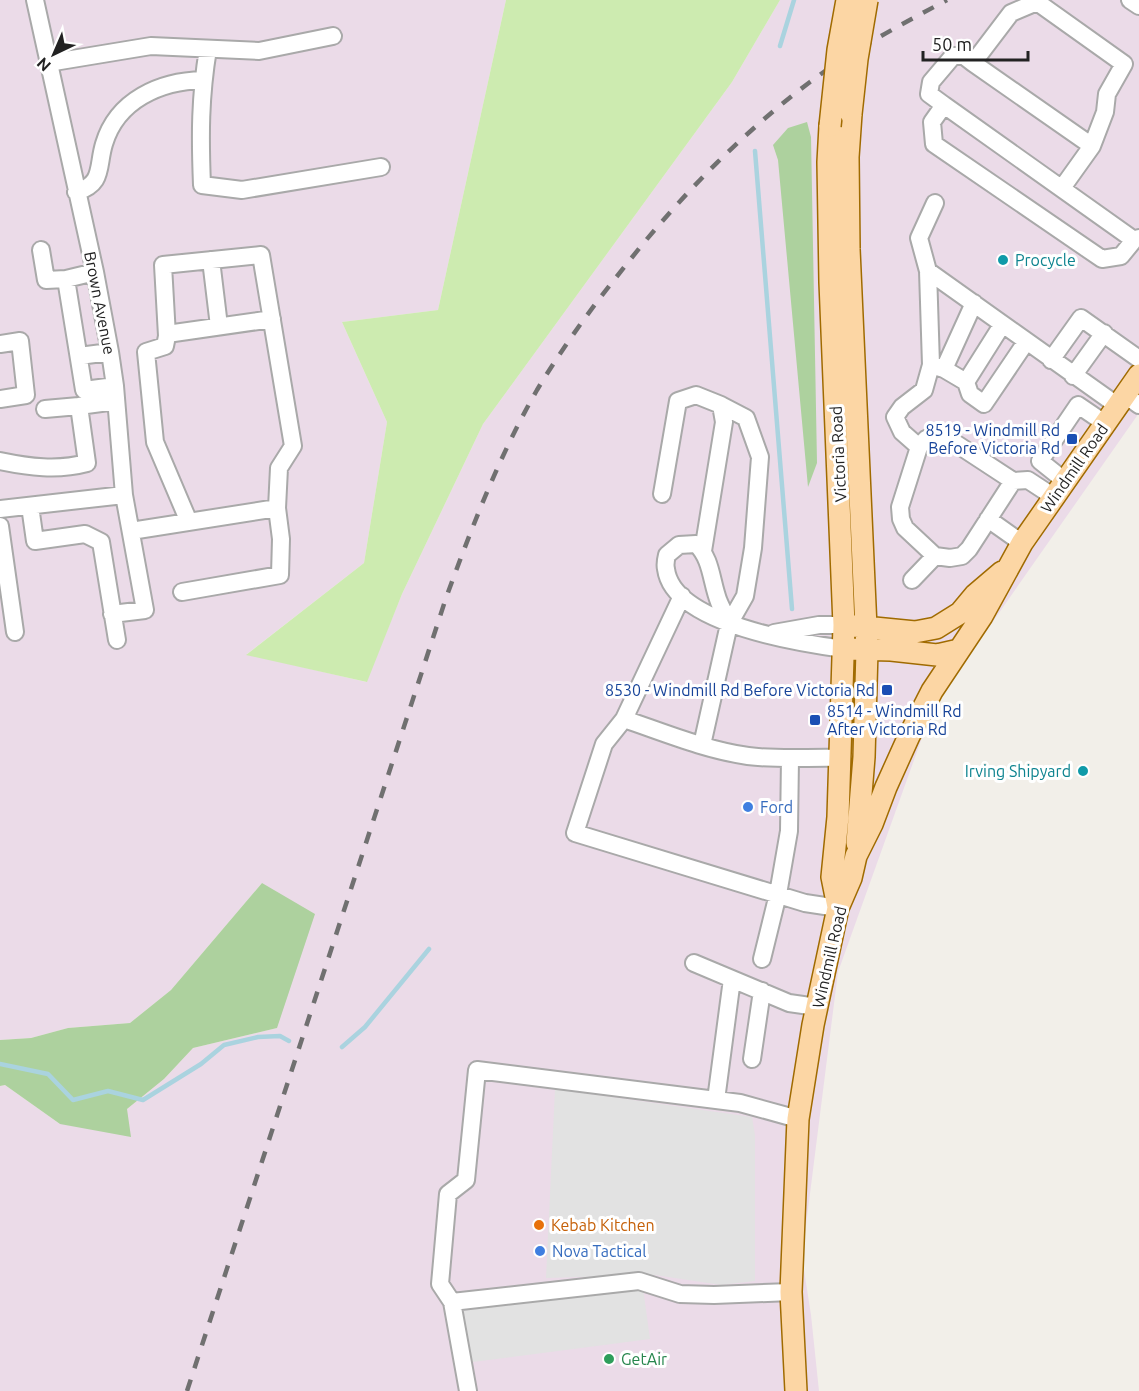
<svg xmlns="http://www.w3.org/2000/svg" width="1139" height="1391" font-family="Ubuntu,sans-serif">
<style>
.industrial{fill:#ebdbe8}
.grass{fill:#cdebb0}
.forest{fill:#add19e}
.parking{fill:#e2e2e2}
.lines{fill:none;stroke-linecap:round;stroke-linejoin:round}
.stream{stroke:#aad3df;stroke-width:4.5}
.minor-casing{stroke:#a9a9a9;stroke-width:20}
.major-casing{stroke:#a06b00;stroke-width:24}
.minor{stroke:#fff;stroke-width:16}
.major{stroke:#fcd6a4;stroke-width:21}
.rail{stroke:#707070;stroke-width:4.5;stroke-dasharray:12 12;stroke-linecap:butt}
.major-bridge-casing{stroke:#a06b00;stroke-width:24;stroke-linecap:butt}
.major-bridge{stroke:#fcd6a4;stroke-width:21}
.culture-dot{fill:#0f9aa8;stroke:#fff;stroke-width:2}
.transit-dot{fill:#1a4fb4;stroke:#fff;stroke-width:2}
.shop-dot{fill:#3f7fe0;stroke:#fff;stroke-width:2}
.food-dot{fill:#e8710a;stroke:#fff;stroke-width:2}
.leisure-dot{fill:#2e9e5b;stroke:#fff;stroke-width:2}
.labels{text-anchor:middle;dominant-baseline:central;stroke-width:6;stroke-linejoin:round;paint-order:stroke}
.culture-label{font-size:16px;fill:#0d838f;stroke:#fff;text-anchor:start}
.street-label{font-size:16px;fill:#222;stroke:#fff}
.transit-label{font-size:16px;fill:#164399;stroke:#fff;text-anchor:end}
.shop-label{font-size:16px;fill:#366cbe;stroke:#fff;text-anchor:start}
.food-label{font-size:16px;fill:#c56008;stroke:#fff;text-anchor:start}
.leisure-label{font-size:16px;fill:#27864d;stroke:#fff;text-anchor:start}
</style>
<rect width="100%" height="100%" fill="#f2efe9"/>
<path class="industrial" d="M0,0H506L438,310L342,322L387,422L364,563L247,654L366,682L402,594L483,424L732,82L780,0H1139V413L933,707L838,972L802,1257L811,1315L819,1391H0V1086L5,1085L60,1124L127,1109L164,1079L193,1048L277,1028L262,883L171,990L130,1023L68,1028L31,1038L0,1040Z"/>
<path class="grass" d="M506,0H780L732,82L483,424L402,594L367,682L246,655L364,563L387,422L342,322L438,310Z"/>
<path class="forest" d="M807,122L811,137L817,463L808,487L778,160L773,145L788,128Z
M262,883L315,914L277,1028L193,1048L164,1079L127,1109L131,1137L60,1124L5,1085L0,1086V1040L31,1038L68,1028L130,1023L171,990Z"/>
<path class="parking" d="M555,1089L752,1117L755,1135V1281L721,1285L655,1275L546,1278Z
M643,1288L650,1339L465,1363L459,1311Z"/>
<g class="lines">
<path class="stream" d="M780,46L794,0
M755,151L792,609
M342,1047L365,1027L429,949
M0,1064L48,1074L73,1100L108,1091L143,1100L201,1064L224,1045L258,1037L280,1036L289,1041"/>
<g class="minor-casing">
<path id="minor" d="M35,0L95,272L110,352L115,386L124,495L145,610L112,614
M1130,0L1139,6
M208,49C200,97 200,136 202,185L242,190L381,167
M48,63L151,46L259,51L333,36
M944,105L929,94L931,82L953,56H964L973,63L1092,146L1105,112L1107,94L1124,64L1037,2L1011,13L973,63
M1062,188L1092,146
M76,192C104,184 97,167 104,144C117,100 160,81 203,80
M935,203L919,238L928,271L1118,406
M1134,240L944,105L932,122L934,144L1102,259L1121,256L1134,240L1139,238
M41,250L46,280L66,279
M211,260L219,326
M928,271L931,365L944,369L966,382L1002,325
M95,272L66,279L84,390L115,386
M167,334L272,319
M0,344L20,341L26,395L0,399
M79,356L110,352
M1051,360L1081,318L1139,359
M944,369L974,303
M1073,376L1104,333
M966,382L970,394L984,404L1026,342
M1125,395L1139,405
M45,409L79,406
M919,447L902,432L895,417L902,407L924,390L931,365
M0,461C29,467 57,471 87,463L79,406L116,401
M1013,481L969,549L962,556L950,558L935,556L905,528L901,519L900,507L919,447L926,439L937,436L952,441L1013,481L1028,480L1054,497
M1065,481L1040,461L1078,405L1106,424
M662,494L678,401L696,395L721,405L724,422L703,551
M30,506L35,541L85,534L101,542L117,640
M0,509L124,495
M988,519L1022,543
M0,526L15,632
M131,531L277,508
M912,580L935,556
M182,592L280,575L281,539L277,508L279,468L293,446L261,255L163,265L167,336L165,346L146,352L155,442L189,522
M682,596L624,719L604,744L575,833L805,903L838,908
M729,624C726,616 722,609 719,602C711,582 712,559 696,544L679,545L667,555C666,559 665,565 666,569C673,624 800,643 844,649
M774,633L819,625H844
M624,719C665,733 706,750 748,756C779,760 810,757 841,758
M702,745L729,624L745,596L753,548L760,457L746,418L721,405
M762,959L778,894L789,831L790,758
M694,963L789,1003L817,1007
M752,1059L762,991
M716,1100L732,979
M791,1292L714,1295L680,1294L639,1281L452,1302L440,1284L448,1194L466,1180L477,1070L740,1103L798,1119
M452,1302L468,1391"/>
</g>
<g class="major-casing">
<path id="major" d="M851,114L848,157L849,249L867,650L864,757L857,843
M830,126L828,162L830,282L844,625L838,817L832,877L838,907
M854,626L915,632L936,628L960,613L975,595L1002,572
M852,649L891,650L937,655L959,650
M796,1391L791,1292L798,1119L813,1025L838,908L851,878L856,856L872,824L886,787L909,736L932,691L982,616L1022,543L1139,375"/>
</g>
<use href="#minor" class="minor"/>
<use href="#major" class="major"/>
<path class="rail" d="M187,1391L446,598C472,527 499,456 537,390C561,350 589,311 618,275C674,203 737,137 810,82C853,50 900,25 947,0"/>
<g class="major-bridge-casing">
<path id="major-bridge" d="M851,114L857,59L867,0
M830,126L838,50L847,0"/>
</g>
<use href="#major-bridge" class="major-bridge"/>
</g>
<g class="culture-dot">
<circle cx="1003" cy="260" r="6"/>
<circle cx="1083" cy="771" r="6"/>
</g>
<g class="transit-dot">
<rect x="1066" y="433" width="12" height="12" rx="3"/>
<rect x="881" y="684" width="12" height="12" rx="3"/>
<rect x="809" y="714" width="12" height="12" rx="3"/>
</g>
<g class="shop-dot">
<circle cx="748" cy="807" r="6"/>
<circle cx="540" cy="1251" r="6"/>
</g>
<circle class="food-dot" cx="539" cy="1225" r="6"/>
<circle class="leisure-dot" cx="609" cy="1359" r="6"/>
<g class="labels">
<g class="culture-label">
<text x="1015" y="260">Procycle</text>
<text x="1071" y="771" text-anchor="end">Irving Shipyard</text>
</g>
<g class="street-label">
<text transform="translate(100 303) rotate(79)">Brown Avenue</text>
<text transform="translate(838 454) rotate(-93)">Victoria Road</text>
<text transform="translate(1074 468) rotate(-55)">Windmill Road</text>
<text transform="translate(829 957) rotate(-77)">Windmill Road</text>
</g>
<g class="transit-label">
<text x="1060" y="430">8519 - Windmill Rd<tspan x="1060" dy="18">Before Victoria Rd</tspan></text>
<text x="875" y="690">8530 - Windmill Rd Before Victoria Rd</text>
<text x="827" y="711" text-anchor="start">8514 - Windmill Rd<tspan x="827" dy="18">After Victoria Rd</tspan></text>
</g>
<g class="shop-label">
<text x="760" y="807">Ford</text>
<text x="552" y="1251">Nova Tactical</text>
</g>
<g class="food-label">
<text x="551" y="1225">Kebab Kitchen</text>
</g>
<g class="leisure-label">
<text x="621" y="1359">GetAir</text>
</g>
</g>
<g transform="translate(54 54) rotate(224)" stroke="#ffffff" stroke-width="4.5" paint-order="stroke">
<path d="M0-4.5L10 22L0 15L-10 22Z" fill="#222222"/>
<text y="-9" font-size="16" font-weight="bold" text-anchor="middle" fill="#222222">N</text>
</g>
<path d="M923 51v9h105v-9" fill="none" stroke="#222222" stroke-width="3"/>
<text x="932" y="51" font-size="18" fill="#222222" stroke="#ffffff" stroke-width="4.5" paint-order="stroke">50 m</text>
</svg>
